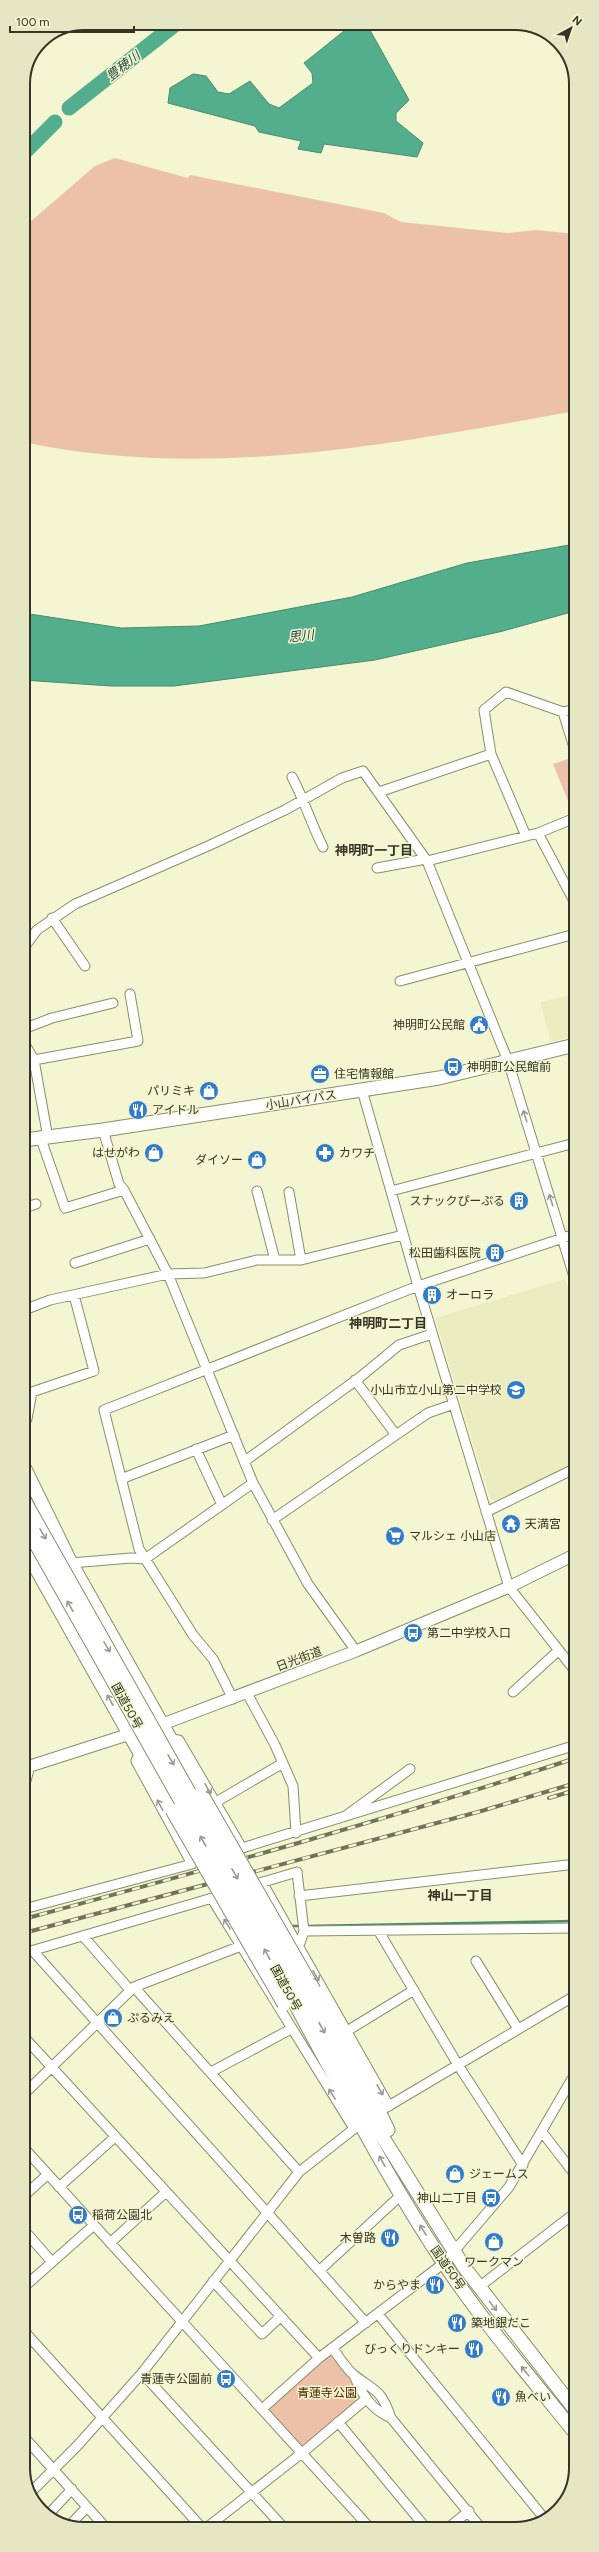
<svg xmlns="http://www.w3.org/2000/svg" width="599" height="2552" font-family="Figtree,'Noto Sans JP',sans-serif">
<style>
.built{fill:#ebedc0}
.green{fill:#ecc1a7}
.water{fill:#53ae8d;stroke:#4a8a6e}
.lines{fill:none;stroke-linecap:round;stroke-linejoin:round}
.stream{stroke:#4a8a6e;stroke-width:2.5}
.river{stroke:#53ae8d;stroke-width:15}
.minor-casing{stroke:#8b8d6b;stroke-width:11}
.major-casing{stroke:#8b8d6b;stroke-width:13}
.highway-casing{stroke:#8b8d6b;stroke-width:15}
.minor{stroke:#fff;stroke-width:9}
.major{stroke:#fff;stroke-width:11}
.highway{stroke:#fff;stroke-width:13}
.rail-casing{stroke:#71725c;stroke-width:4}
.rail{stroke:#f4f6d1;stroke-width:2.5;stroke-dasharray:8;stroke-linecap:butt}
.highway-bridge-casing{stroke:#8b8d6b;stroke-width:15;stroke-linecap:butt}
.highway-bridge{stroke:#fff;stroke-width:13}
.oneway{stroke:#9a9a92}
.labels{text-anchor:middle;dominant-baseline:central;stroke-width:3;stroke-linejoin:round;paint-order:stroke}
.poi-label{font-size:12px;fill:#343526;stroke:#f4f6d1;text-anchor:start}
.street-label{font-size:12px;fill:#343526;stroke:#f4f6d1}
.park-label{font-size:12px;fill:#4e2301;stroke:#f4f6d1}
.water-label{font-size:13px;font-style:italic;fill:#204839;stroke:#f4f6d1}
.neighbourhood-label{font-size:13px;font-weight:bold;fill:#343526;stroke:#f4f6d1}
.rim{fill:none;stroke:#343526;stroke-width:2}
</style>
<rect width="100%" height="100%" fill="#f4f6d1"/>
<path class="built" d="M575,994V1036L551,1042L540,1002Z
M565,1279L575,1311L576,1462L495,1502L490,1498L435,1318Z"/>
<path class="green" d="M115,158L188,178L190,175L384,213L401,222L508,233L536,230L575,234V411C393,444 207,481 23,442V228L95,166Z
M568,759L575,780V812L573,813L553,764Z
M333,2354L352,2376L360,2401L305,2448L300,2446L269,2411V2407L328,2356Z"/>
<path class="water" d="M354,23H366L409,100L396,113V121L423,143L417,157L324,144L321,153L298,149L301,141L259,132L255,126L168,103L170,88L193,74L206,76L218,92L229,94L250,81L269,104L279,108L313,83L312,73L304,63Z
M575,544V611L503,631L375,660L174,686H111L23,680V613L121,628L199,626L352,597L467,563Z"/>
<g class="lines">
<path class="stream" d="M292,1926H301
M306,1926L576,1921"/>
<path class="river" d="M69,108L177,23
M23,154L55,122"/>
<g class="minor-casing">
<path id="minor" d="M563,712L575,751
M292,777C304,799 311,824 323,847
M379,792L491,754
M538,833L575,903
M526,836L491,754L484,710L506,692L563,712L575,709
M427,861L538,833L575,818
M377,868L426,859
M52,918L85,966
M23,949L37,930L75,904L208,846L285,810L342,778L363,771L427,861L508,1061L575,1280
M400,981L575,934
M23,1029L52,1018L113,1003
M23,1041L34,1060L48,1138
M34,1060L138,1041L130,994
M362,1090L418,1286L509,1587L576,1672
M103,1130L119,1184L124,1190L168,1274L253,1483L308,1584L356,1651
M41,1139L65,1208L124,1190
M257,1191L275,1260
M391,1191L575,1143
M289,1192L301,1260
M24,1208L36,1204
M75,1263L150,1239
M24,1310L50,1300L168,1274L204,1273L257,1260H301L403,1235
M355,1380L396,1435
M24,1421L27,1419L32,1392L94,1371L74,1295
M196,1449L222,1505
M245,1461L359,1378L399,1345L432,1334
M121,1479L234,1435
M486,1512L576,1468
M272,1520L428,1413L454,1404
M71,1563L131,1558L145,1559L253,1483
M513,1692L559,1650
M247,1693L275,1745L293,1786L296,1833
M233,1699L213,1659L193,1635L139,1549L104,1410L418,1286L575,1234
M170,1739L179,1740L242,1848L576,1745
M24,1788L30,1766
M216,1802L283,1763
M347,1815L410,1769
M262,1882L389,2106
M250,1886L297,1872L304,1931L299,1946
M299,1896L576,1864
M212,1899L353,2127
M24,1909L192,1864L136,1761L140,1752
M378,1930L458,2065L523,2165
M304,1931L576,1928
M83,1936L130,1990
M33,1951L366,2323
M24,1953L226,1894
M476,1961L518,2029
M134,1987L299,2172
M347,2031L414,1990
M24,2037L319,2358
M211,2072L291,2029
M24,2094L134,1987L241,1946
M375,2114L576,1995
M542,2132L576,2176
M24,2148L370,2528
M59,2187L115,2137
M24,2196L48,2174
M24,2230L52,2262
M110,2243L166,2192
M320,2270L401,2195
M213,2281L262,2334L280,2317
M24,2287L94,2225
M479,2287L576,2212
M378,2314L544,2518
M24,2331L203,2529
M332,2348C339,2356 346,2369 354,2375C376,2392 381,2389 391,2418L481,2528
M142,2373L284,2528
M354,2375C362,2395 371,2409 391,2418
M262,2409L319,2358L444,2263L509,2187L576,2072
M338,2422L426,2528
M24,2437L107,2529
M31,2492L78,2445L142,2373L299,2172L364,2121
M48,2515L72,2489
M70,2525L87,2507
M448,2528L469,2511
M205,2529L302,2453L366,2399"/>
</g>
<g class="major-casing">
<path id="major" d="M155,1727L356,1651L509,1587L576,1554
M24,1768L136,1732"/>
</g>
<g class="highway-casing">
<path id="highway" d="M24,1140L103,1130L439,1078L575,1045
M24,1467L71,1563L201,1793
M24,1547L172,1810
M314,1990L363,2078L388,2130
M303,1994L370,2117L464,2267L576,2411
M293,2000C341,2088 387,2178 443,2262C483,2322 531,2378 576,2434"/>
</g>
<use href="#minor" class="minor"/>
<use href="#major" class="major"/>
<use href="#highway" class="highway"/>
<g class="rail-casing">
<path id="rail" d="M549,1798L576,1790
M24,1919C209,1869 393,1818 576,1758
M24,1933L478,1812L576,1783"/>
</g>
<use href="#rail" class="rail"/>
<g class="highway-bridge-casing">
<path id="highway-bridge" d="M24,1500L303,1994
M24,1523L293,2000
M201,1793L314,1990
M172,1810L284,2004"/>
</g>
<use href="#highway-bridge" class="highway-bridge"/>
</g>
<defs><path id="oneway-shaft" d="M-6 0H5M1.5-3L5.5 0L1.5 3" fill="none" stroke-width="1.6" stroke-linecap="round" stroke-linejoin="round"/></defs>
<g class="oneway">
<use href="#oneway-shaft" transform="translate(525 1116) rotate(-107)"/>
<use href="#oneway-shaft" transform="translate(551 1200) rotate(-107)"/>
<use href="#oneway-shaft" transform="translate(43 1534) rotate(60)"/>
<use href="#oneway-shaft" transform="translate(70 1606) rotate(-119)"/>
<use href="#oneway-shaft" transform="translate(107 1647) rotate(60)"/>
<use href="#oneway-shaft" transform="translate(110 1700) rotate(-119)"/>
<use href="#oneway-shaft" transform="translate(171 1760) rotate(60)"/>
<use href="#oneway-shaft" transform="translate(208 1789) rotate(60)"/>
<use href="#oneway-shaft" transform="translate(160 1805) rotate(-118)"/>
<use href="#oneway-shaft" transform="translate(203 1841) rotate(-119)"/>
<use href="#oneway-shaft" transform="translate(235 1874) rotate(60)"/>
<use href="#oneway-shaft" transform="translate(227 1924) rotate(-121)"/>
<use href="#oneway-shaft" transform="translate(267 1954) rotate(-119)"/>
<use href="#oneway-shaft" transform="translate(316 1976) rotate(61)"/>
<use href="#oneway-shaft" transform="translate(322 2028) rotate(61)"/>
<use href="#oneway-shaft" transform="translate(380 2090) rotate(61)"/>
<use href="#oneway-shaft" transform="translate(332 2094) rotate(-122)"/>
<use href="#oneway-shaft" transform="translate(382 2161) rotate(-119)"/>
<use href="#oneway-shaft" transform="translate(423 2230) rotate(-122)"/>
<use href="#oneway-shaft" transform="translate(493 2306) rotate(52)"/>
<use href="#oneway-shaft" transform="translate(525 2371) rotate(-129)"/>
</g>
<defs>
<g id="civic-disc" transform="scale(1)"><circle r="9.5" fill="#317bcc" stroke="#f4f6d1"/><path d="M-.6-6.5H3V-4.5H.6V-3L4-1V1h2V6H-6V1h2V-1L-.6-3ZM-1.2 2.5V6h2.4V2.5Z" fill="#fff"/></g>
<g id="bus-disc" transform="scale(1)"><circle r="9.5" fill="#317bcc" stroke="#f4f6d1"/><path d="M-5-6H5V4H4V6H2V4H-2V6H-4V4H-5ZM-3.5-4V0h7V-4ZM-3.5 1.2v1.5H-2V1.2ZM2 1.2v1.5H3.5V1.2Z" fill="#fff"/></g>
<g id="office-disc" transform="scale(1)"><circle r="9.5" fill="#317bcc" stroke="#f4f6d1"/><path d="M-6-3h4V-5.5h4V-3h4V5H-6ZM-1-4.5V-3h2v-1.5ZM-6 0V1H6V0Z" fill="#fff"/></g>
<g id="shop-disc" transform="scale(1)"><circle r="9.5" fill="#317bcc" stroke="#f4f6d1"/><path d="M-5-2.5h2.3a2.7 3.5 0 0 1 5.4 0H5L5.5 6h-11ZM-1.5-2.5h3a1.5 2.3 0 0 0-3 0Z" fill="#fff"/></g>
<g id="restaurant-disc" transform="scale(1)"><circle r="9.5" fill="#317bcc" stroke="#f4f6d1"/><path d="M-5-6h1v4h1v-4h1v4h1v-4h1v5L-1.5 .5V6h-2V.5L-5-1ZM5-6V6H3V1.5H1.5Q1.5-4 5-6Z" fill="#fff"/></g>
<g id="pharmacy-disc" transform="scale(1)"><circle r="9.5" fill="#317bcc" stroke="#f4f6d1"/><path d="M-2-6h4v4h4v4h-4v4h-4v-4h-4v-4h4Z" fill="#fff"/></g>
<g id="building-disc" transform="scale(1)"><circle r="9.5" fill="#317bcc" stroke="#f4f6d1"/><path d="M-4-6H4V6H1V3H-1V6H-4ZM-2.5-4.3h1.7v1.8h-1.7ZM.8-4.3h1.7v1.8H.8ZM-2.5-1h1.7V.8h-1.7ZM.8-1h1.7V.8H.8Z" fill="#fff"/></g>
<g id="school-disc" transform="scale(1)"><circle r="9.5" fill="#317bcc" stroke="#f4f6d1"/><path d="M0-5L7-2L0 1L-7-2ZM-4 1L0 2.5L4 1V4Q0 6-4 4Z" fill="#fff"/></g>
<g id="temple-disc" transform="scale(1)"><circle r="9.5" fill="#317bcc" stroke="#f4f6d1"/><path d="M0-6L5-2H3V0L6.5 2.5H4V6H1.5V3h-3V6H-4V2.5H-6.5L-3 0V-2H-5Z" fill="#fff"/></g>
<g id="supermarket-disc" transform="scale(1)"><circle r="9.5" fill="#317bcc" stroke="#f4f6d1"/><path d="M-6-5.5h2.5l.6 2H6L4.5 2H-2.5L-4.4-4H-6ZM-1.5 3.2a1.3 1.3 0 1 0 .1 0ZM3 3.2a1.3 1.3 0 1 0 .1 0Z" fill="#fff"/></g>
</defs>
<g fill-rule="evenodd">
<use href="#civic-disc" x="479" y="1025"/>
<use href="#bus-disc" x="453" y="1067"/>
<use href="#office-disc" x="320" y="1074"/>
<use href="#shop-disc" x="209" y="1091"/>
<use href="#restaurant-disc" x="138" y="1110"/>
<use href="#shop-disc" x="154" y="1153"/>
<use href="#pharmacy-disc" x="325" y="1153"/>
<use href="#shop-disc" x="257" y="1160"/>
<use href="#building-disc" x="519" y="1201"/>
<use href="#building-disc" x="495" y="1253"/>
<use href="#building-disc" x="432" y="1295"/>
<use href="#school-disc" x="516" y="1390"/>
<use href="#temple-disc" x="511" y="1524"/>
<use href="#supermarket-disc" x="395" y="1536"/>
<use href="#bus-disc" x="413" y="1633"/>
<use href="#shop-disc" x="113" y="2018"/>
<use href="#shop-disc" x="455" y="2174"/>
<use href="#bus-disc" x="491" y="2198"/>
<use href="#bus-disc" x="78" y="2215"/>
<use href="#restaurant-disc" x="390" y="2238"/>
<use href="#shop-disc" x="494" y="2242"/>
<use href="#restaurant-disc" x="435" y="2285"/>
<use href="#restaurant-disc" x="457" y="2323"/>
<use href="#restaurant-disc" x="474" y="2349"/>
<use href="#bus-disc" x="226" y="2379"/>
<use href="#restaurant-disc" x="501" y="2397"/>
</g>
<g class="labels">
<g class="poi-label">
<text x="465" y="1025" text-anchor="end">神明町公民館</text>
<text x="467" y="1067">神明町公民館前</text>
<text x="334" y="1074">住宅情報館</text>
<text x="195" y="1091" text-anchor="end">パリミキ</text>
<text x="152" y="1110">アイドル</text>
<text x="140" y="1153" text-anchor="end">はせがわ</text>
<text x="339" y="1153">カワチ</text>
<text x="243" y="1160" text-anchor="end">ダイソー</text>
<text x="505" y="1201" text-anchor="end">スナックぴーぷる</text>
<text x="481" y="1253" text-anchor="end">松田歯科医院</text>
<text x="446" y="1295">オーロラ</text>
<text x="502" y="1390" text-anchor="end">小山市立小山第二中学校</text>
<text x="525" y="1524">天満宮</text>
<text x="409" y="1536">マルシェ 小山店</text>
<text x="427" y="1633">第二中学校入口</text>
<text x="127" y="2018">ぷるみえ</text>
<text x="469" y="2174">ジェームス</text>
<text x="477" y="2198" text-anchor="end">神山二丁目</text>
<text x="92" y="2215">稲荷公園北</text>
<text x="376" y="2238" text-anchor="end">木曽路</text>
<text x="494" y="2262" text-anchor="middle">ワークマン</text>
<text x="421" y="2285" text-anchor="end">からやま</text>
<text x="471" y="2323">築地銀だこ</text>
<text x="460" y="2349" text-anchor="end">びっくりドンキー</text>
<text x="212" y="2379" text-anchor="end">青蓮寺公園前</text>
<text x="515" y="2397">魚べい</text>
</g>
<g class="street-label">
<text transform="translate(301 1100) rotate(-9)">小山バイパス</text>
<text transform="translate(299 1659) rotate(-21)">日光街道</text>
<text transform="translate(127 1706) rotate(61)">国道50号</text>
<text transform="translate(286 1988) rotate(61)">国道50号</text>
<text transform="translate(448 2268) rotate(55)">国道50号</text>
</g>
<g class="park-label">
<text x="327" y="2393">青蓮寺公園</text>
</g>
<g class="water-label">
<text transform="translate(123 66) rotate(-38)">豊穂川</text>
<text transform="translate(301 636) rotate(-7)">思川</text>
</g>
<g class="neighbourhood-label">
<text x="374" y="850">神明町一丁目</text>
<text x="388" y="1323">神明町二丁目</text>
<text x="460" y="1895">神山一丁目</text>
</g>
</g>
<path d="M0 0H599V2552H0ZM84 30H515A54 54 0 0 1 569 84V2468A54 54 0 0 1 515 2522H84A54 54 0 0 1 30 2468V84A54 54 0 0 1 84 30Z" fill="#e5e7c3" fill-rule="evenodd"/>
<path class="rim" d="M84 30H515A54 54 0 0 1 569 84V2468A54 54 0 0 1 515 2522H84A54 54 0 0 1 30 2468V84A54 54 0 0 1 84 30Z"/>
<g transform="translate(571 28) rotate(40)" stroke="#f4f6d1" stroke-width="3" paint-order="stroke">
<path d="M0-3L7 15L0 10L-7 15Z" fill="#343526"/>
<text y="-6" font-size="11" font-weight="bold" text-anchor="middle" fill="#343526">N</text>
</g>
<path d="M10 26v6h124v-6" fill="none" stroke="#343526" stroke-width="2"/>
<text x="16" y="26" font-size="12" fill="#343526" stroke="#f4f6d1" stroke-width="3" paint-order="stroke">100 m</text>
</svg>
